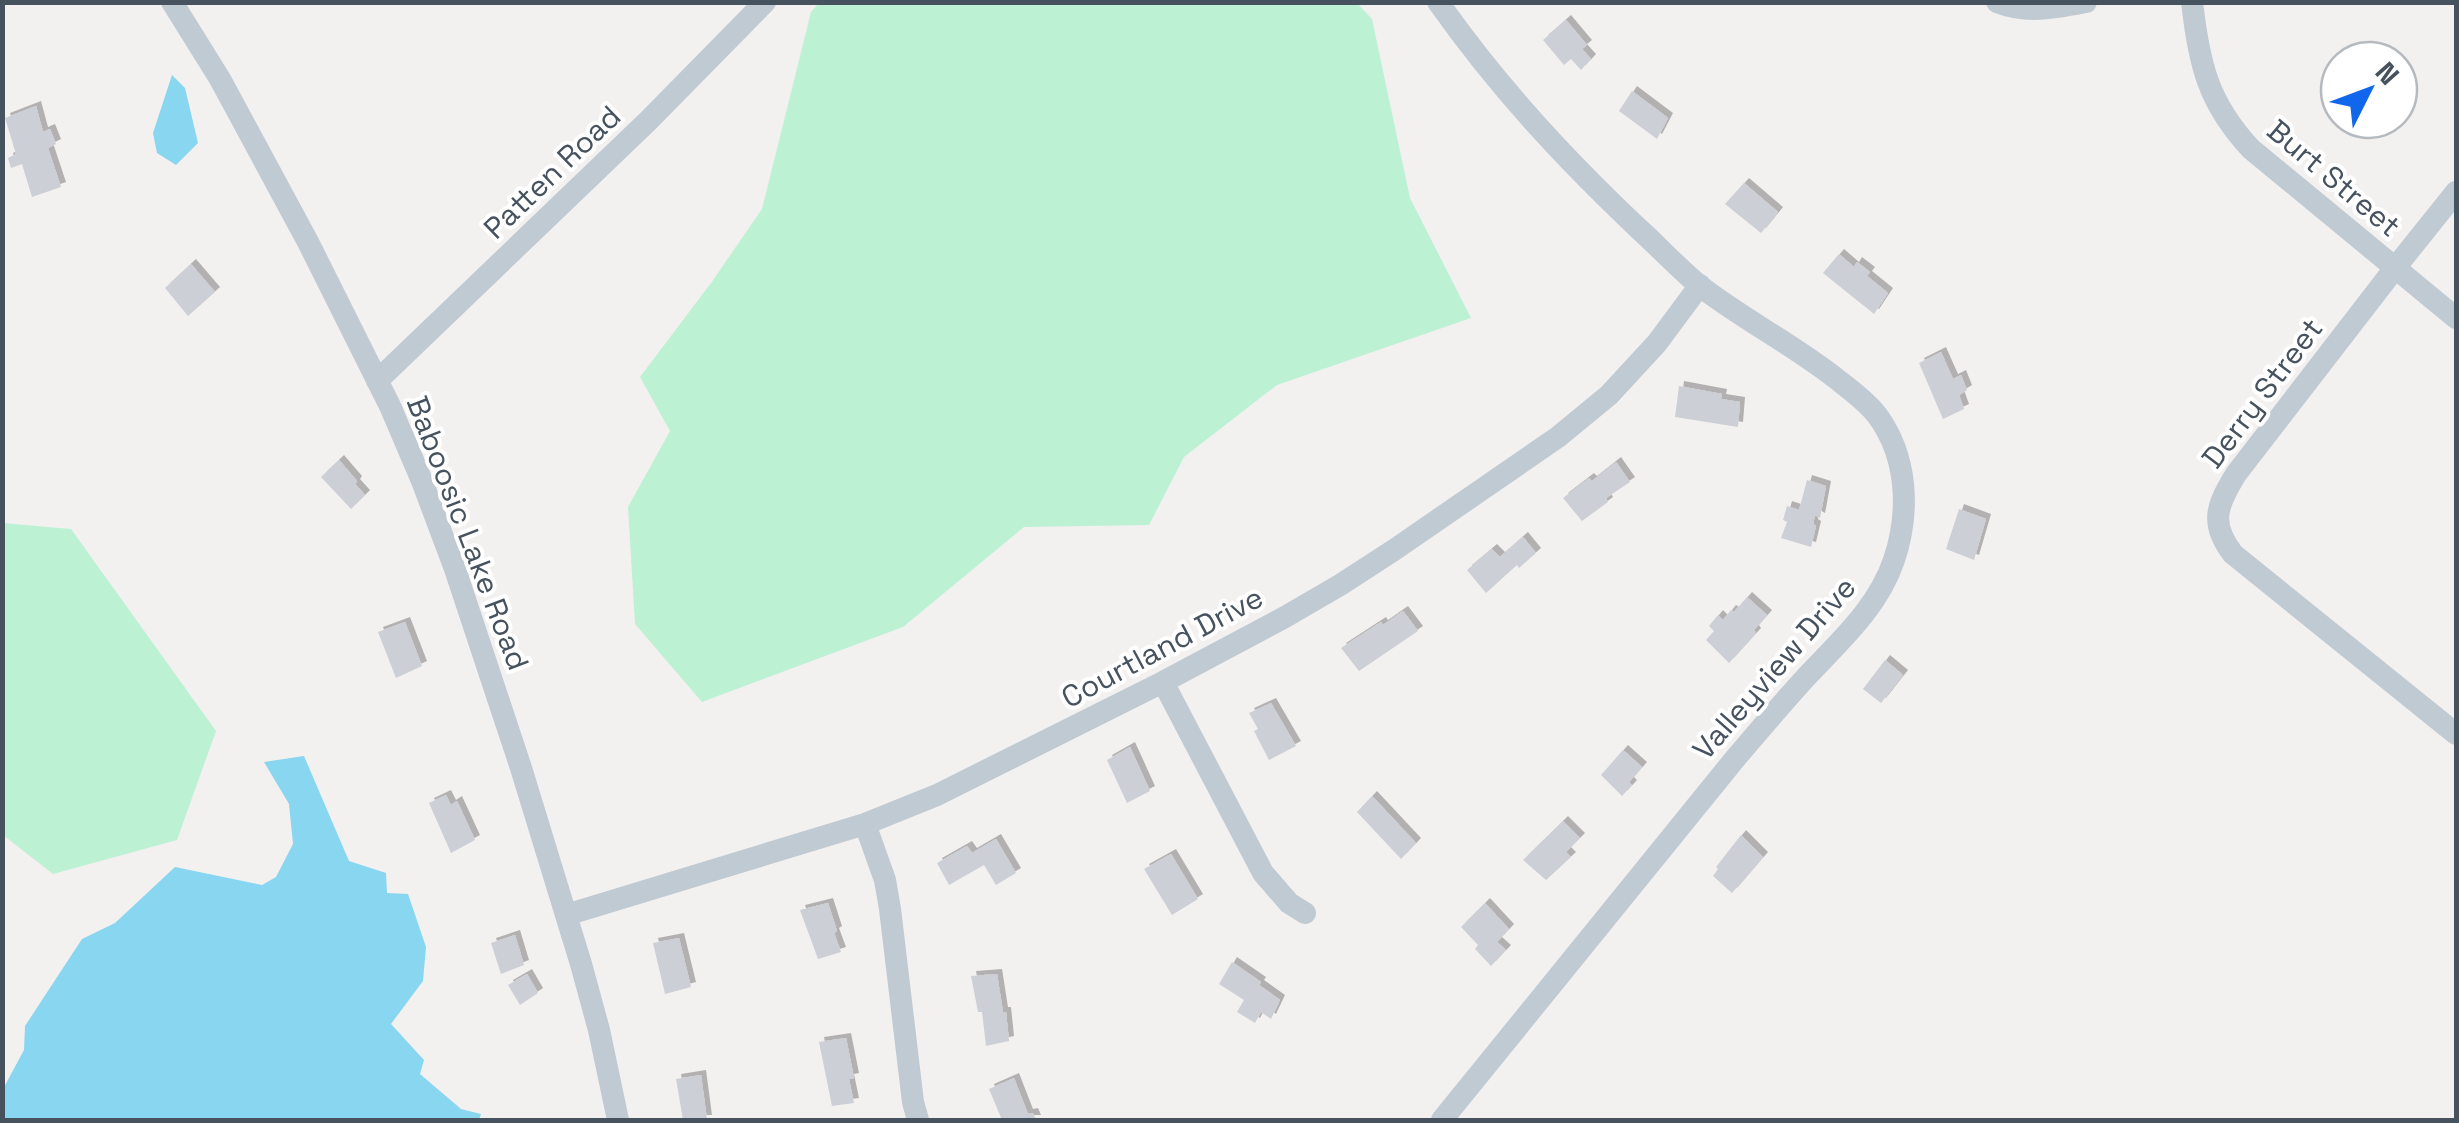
<svg xmlns="http://www.w3.org/2000/svg" width="2459" height="1123" font-family="'Space Grotesk',sans-serif">
<style>
.green{fill:#bdf1d4}
.water{fill:#88d6f0}
.building{fill:#cccfd5;filter:url(#shadow)}
.lines{fill:none;stroke-linecap:round;stroke-linejoin:round}
.minor{stroke:#c0cad2;stroke-width:22}
.labels{text-anchor:middle;dominant-baseline:central;stroke-width:8;stroke-linejoin:round;paint-order:stroke}
.street-label{font-size:30px;fill:#47525f;stroke:#fff}
</style>
<defs>
<filter id="shadow"><feDropShadow dx="5" dy="-5" stdDeviation="0" flood-color="#0004"/></filter>
</defs>
<rect width="100%" height="100%" fill="#f3f0f0"/>
<path class="green" d="M1356,2L1372,19L1410,198L1471,318L1277,385L1184,457L1149,525L1024,527L903,627L702,702L635,624L628,507L670,431L640,377L711,283L762,209L811,12L819,3Z
M3,523L71,529L216,731L177,840L53,874L3,835Z"/>
<path class="water" d="M172,75L185,88L198,143L176,165L157,153L153,133Z
M304,756L349,861L386,873L387,893L408,894L426,947L423,981L391,1024L424,1060L420,1074L461,1109L481,1114L479,1120H3V1089L24,1050L25,1026L82,939L115,923L175,867L262,885L276,877L293,844L289,804L264,762Z"/>
<path class="building" d="M1566,20L1587,45L1582,49L1591,59L1581,70L1571,59L1564,65L1543,40Z
M1632,91L1668,118L1657,139L1619,111Z
M36,106L43,132L50,129L56,144L48,148L61,187L32,197L22,164L11,168L8,158L16,154L5,118Z
M1744,183L1778,212L1761,233L1725,204Z
M1839,254L1854,267L1857,262L1870,272L1867,276L1888,293L1874,314L1823,273Z
M191,264L215,292L188,316L165,288Z
M1941,352L1953,379L1961,375L1967,390L1959,395L1964,409L1943,419L1919,363Z
M1679,386L1722,394L1721,399L1740,402L1738,427L1675,417Z
M339,460L357,481L355,484L365,495L351,509L321,477Z
M1616,462L1630,482L1606,498L1608,502L1582,521L1563,498L1589,478L1592,481Z
M1807,480L1826,486L1820,518L1815,515L1813,524L1816,526L1811,547L1781,538L1787,522L1783,520L1787,506L1799,510Z
M1959,509L1986,519L1974,560L1946,549Z
M1523,537L1536,553L1519,568L1517,565L1486,593L1467,570L1492,549L1500,557Z
M1747,597L1767,615L1754,630L1756,633L1729,663L1706,640L1714,631L1709,626L1718,615L1723,620L1731,610L1734,612Z
M1403,611L1418,631L1359,671L1341,648L1381,622L1383,625Z
M405,622L422,666L396,678L378,632Z
M1885,660L1903,675L1881,703L1863,689Z
M1271,703L1296,746L1269,760L1254,731L1258,729L1249,713Z
M1130,747L1150,791L1127,803L1107,760Z
M1623,750L1642,767L1629,782L1632,785L1622,796L1601,775Z
M446,795L451,805L457,801L475,840L451,853L429,803Z
M1372,796L1416,843L1401,859L1357,812Z
M1563,821L1580,838L1566,852L1571,857L1546,880L1523,860Z
M1741,835L1763,857L1732,893L1713,876L1718,869L1716,867Z
M996,839L1016,873L996,885L984,865L949,885L937,863L967,846L972,853Z
M1171,854L1198,899L1172,915L1144,869Z
M828,903L837,931L834,933L841,952L818,959L800,910Z
M1485,903L1509,929L1497,942L1506,950L1491,966L1475,949L1478,945L1461,927Z
M515,935L524,965L501,974L491,943Z
M679,938L691,987L665,994L653,943Z
M1232,962L1261,982L1259,985L1280,1000L1271,1019L1261,1012L1255,1023L1237,1012L1244,1000L1219,984Z
M527,974L538,993L520,1005L508,985Z
M997,974L1003,1012H1006L1009,1041L986,1046L982,1012H978L971,976Z
M846,1038L854,1078L849,1079L854,1103L832,1106L819,1042Z
M701,1075L707,1120H683L676,1079Z
M1014,1078L1028,1114L1033,1113L1036,1120H1002L989,1089Z"/>
<g class="lines">
<path class="minor" d="M172,2L220,79L308,242L390,406L422,481L455,569L521,768L581,964L599,1030L618,1120
M1438,2C1498,87 1564,158 1639,229C1659,247 1679,269 1700,286C1744,320 1794,345 1838,380C1852,391 1866,401 1877,415C1908,457 1910,512 1894,560C1878,607 1842,639 1809,674C1783,702 1759,731 1734,760L1442,1120
M1997,2C2027,14 2055,8 2086,2
M2192,2C2199,64 2208,103 2251,149L2456,318
M2456,192L2395,268L2236,474C2217,505 2209,523 2233,554L2456,734
M377,381L648,121L765,2
M1163,682L1263,873L1289,903L1305,913
M865,824L885,880L890,909L913,1102L918,1120
M566,915L865,824L937,795L1163,682L1285,617L1340,585L1394,550L1558,437L1609,395L1657,343L1700,285"/>
</g>
<g class="labels">
<g class="street-label">
<text transform="translate(552 172) rotate(-44)">Patten Road</text>
<text transform="translate(2334 178) rotate(40)">Burt Street</text>
<text transform="translate(2262 393) rotate(-53)">Derry Street</text>
<text transform="translate(468 533) rotate(69)">Baboosic Lake Road</text>
<text transform="translate(1162 647) rotate(-28)">Courtland Drive</text>
<text transform="translate(1774 668) rotate(-49)">Valleyview Drive</text>
</g>
</g>
<rect width="2459" height="1123" fill="none" stroke="#47525f" stroke-width="10"/>
<g transform="translate(2369 90) rotate(48)"><circle r="48" fill="#ffffff" stroke="#b5babf" stroke-width="2.5"/>
<path d="M0-8L18 38L0 25L-18 38Z" fill="#1167ec"/>
<text y="-15" font-size="28" font-weight="bold" text-anchor="middle" fill="#47525f">N</text>
</g>
</svg>
